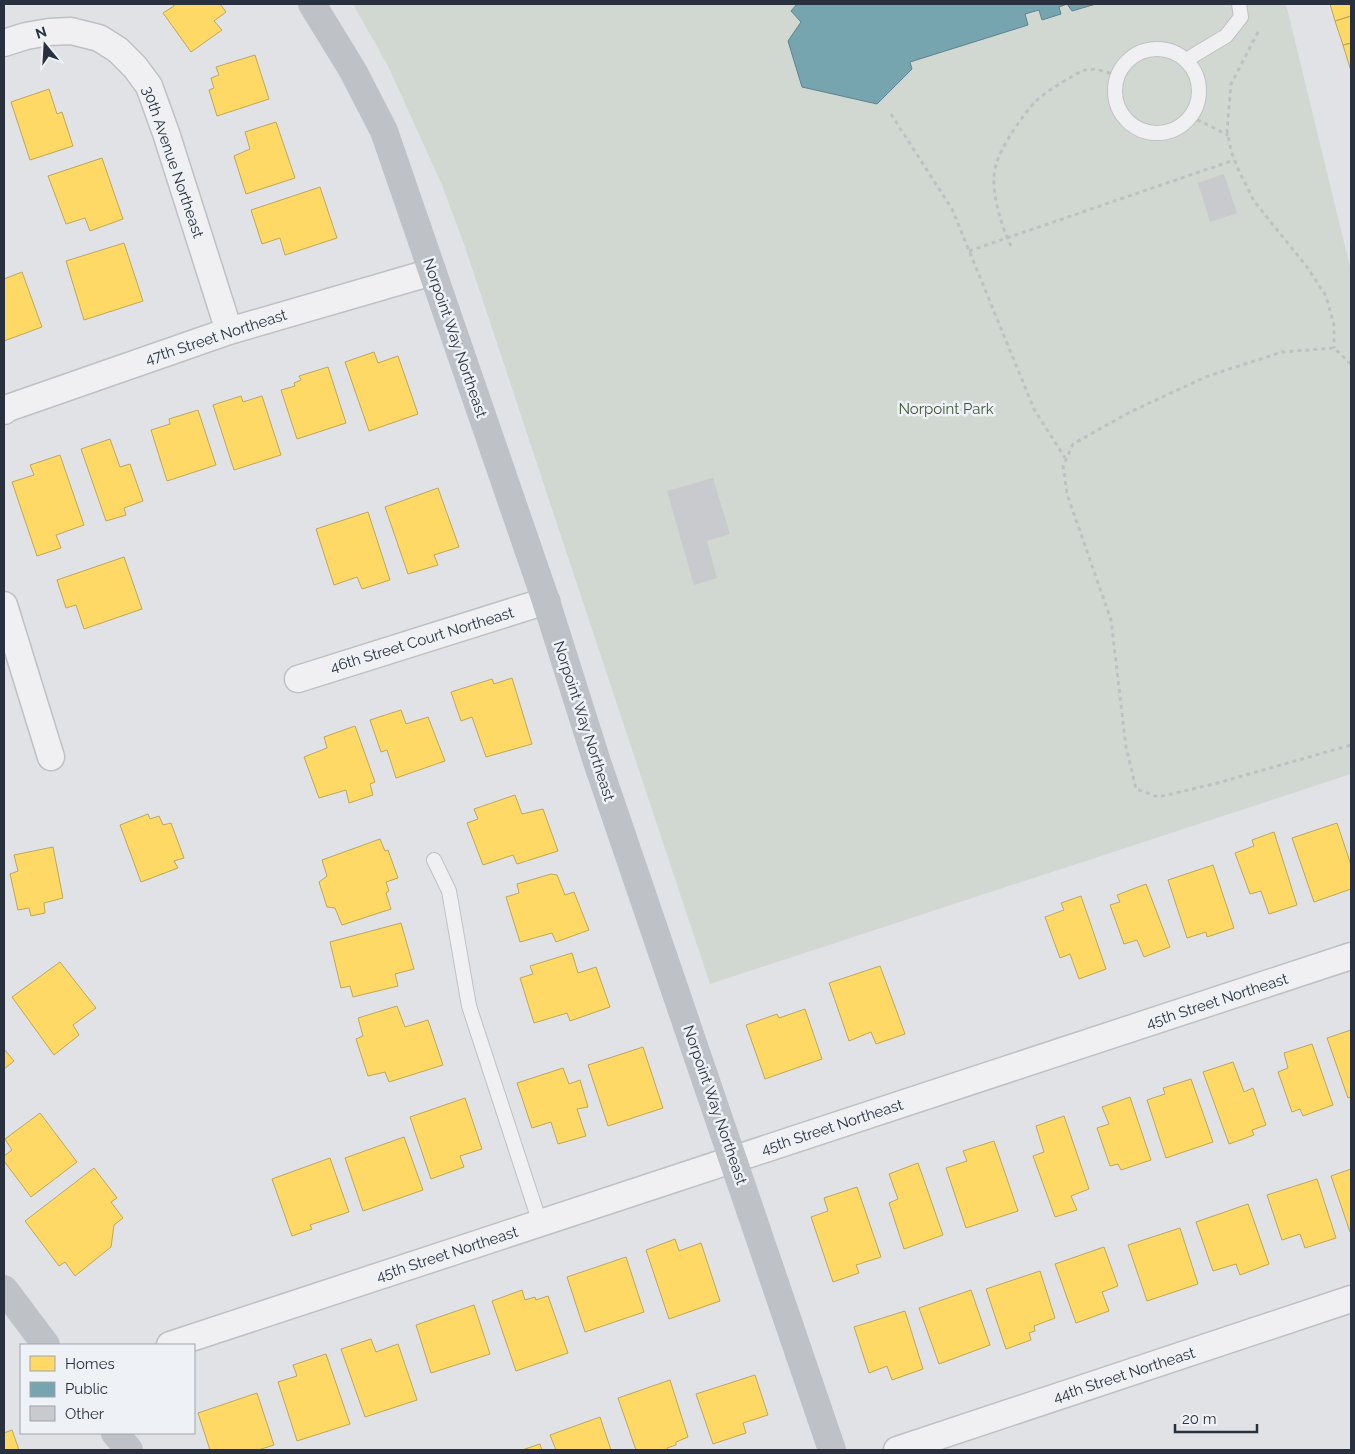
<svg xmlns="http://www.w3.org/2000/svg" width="1355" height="1454" font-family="Raleway,sans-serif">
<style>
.green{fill:#d1d8d1}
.homes{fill:#ffd966;stroke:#bea75a}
.public{fill:#76a5af;stroke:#5f828d}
.building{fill:#c8cacd}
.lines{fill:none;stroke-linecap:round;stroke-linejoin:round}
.lane-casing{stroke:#bec0c3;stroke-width:16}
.street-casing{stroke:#bec0c3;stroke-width:29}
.path{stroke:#bec1c4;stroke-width:3;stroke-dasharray:4 4;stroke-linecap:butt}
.lane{stroke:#f0f0f2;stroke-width:14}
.street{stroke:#f0f0f2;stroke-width:26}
.secondary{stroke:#bec1c5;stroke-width:28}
.labels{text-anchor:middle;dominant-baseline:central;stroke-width:5;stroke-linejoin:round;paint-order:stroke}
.street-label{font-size:15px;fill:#28313d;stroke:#eef1f5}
.park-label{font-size:15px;fill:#3f5837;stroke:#eef1f5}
</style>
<rect width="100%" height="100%" fill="#e0e2e5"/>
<path class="green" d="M353,4H1286L1351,271V774L710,984L465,247L442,185L388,66Z"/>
<path class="homes" d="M173,4H220L226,12L214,21L222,30L191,52L163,13L174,6Z
M1330,4H1351V16L1335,21Z
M1351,16V43L1343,45L1335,21Z
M1351,43V71L1343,45Z
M255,55L269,99L217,116L209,90L214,88L211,78L219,75L216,67Z
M49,89L57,114L62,112L73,146L30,160L11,102Z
M276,122L295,178L246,194L234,156L250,149L245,132Z
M102,158L123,219L90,231L85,218L66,224L48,176Z
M320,187L337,238L285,255L280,238L262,244L251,210Z
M124,243L143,301L84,320L66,261Z
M22,272L42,327L4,341V279Z
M374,352L378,363L398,356L418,414L369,431L345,362Z
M328,367L346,423L297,439L281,390L295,386L294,383L301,380L299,376Z
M241,396L243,402L262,396L281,455L234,470L213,405Z
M198,410L216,465L167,481L151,430L170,424L169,419Z
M110,439L120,467L130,464L143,501L124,508L126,515L106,521L81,449Z
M60,455L84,525L56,535L61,548L37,556L12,482L34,475L30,465Z
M438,488L459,547L434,555L438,565L408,574L385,507Z
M368,512L390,580L362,589L357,577L334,585L316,529Z
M124,557L142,609L84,629L76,605L66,608L57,580Z
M512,678L532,744L486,757L472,717L461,721L451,692L492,679L494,684Z
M401,710L406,724L428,717L445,761L396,778L387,750L381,752L370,720Z
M355,726L375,782L370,784L373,795L349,803L346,790L319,798L304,757L327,748L324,737Z
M515,795L522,814L543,809L558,851L517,864L513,855L483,865L467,823L478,819L474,809Z
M148,814L150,819L159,816L163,825L171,823L184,858L174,861L178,868L141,882L120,825Z
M1337,823L1351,865V889L1314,902L1292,838Z
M1274,832L1297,905L1269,914L1261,891L1250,894L1235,853L1254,846L1252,840Z
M380,839L385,851L388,850L398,878L386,882L389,891L386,893L391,909L342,925L335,908L327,907L319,882L327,876L322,860Z
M53,847L63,898L44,903L45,913L31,916L29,908L18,910L10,874L18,871L14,855Z
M1213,865L1234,928L1207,937L1206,932L1187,938L1168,880Z
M551,874L557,875L565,895L574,892L589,930L556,942L552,933L520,942L506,897L519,893L517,884Z
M1146,884L1170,947L1144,957L1137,940L1124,944L1110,905L1120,902L1117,895Z
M1081,896L1106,969L1079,979L1070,954L1060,958L1045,917L1064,910L1061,903Z
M401,923L414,969L395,974L398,986L353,997L350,986L341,988L330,942Z
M572,953L578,973L596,967L610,1007L570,1021L567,1013L534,1023L520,978L533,974L530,966Z
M60,962L96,1008L73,1025L79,1035L54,1055L12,997Z
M880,966L905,1034L876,1044L871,1032L849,1041L829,983Z
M397,1006L405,1027L428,1020L443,1065L389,1082L385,1072L368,1076L356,1039L363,1036L358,1018Z
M805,1009L822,1059L765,1079L746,1025L777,1014L779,1018Z
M1351,1030V1097L1348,1098L1327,1038Z
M1312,1044L1333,1105L1303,1116L1300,1109L1292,1112L1278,1072L1288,1068L1284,1053Z
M643,1047L663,1108L608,1126L588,1065Z
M4,1049L14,1061L4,1069Z
M1233,1062L1244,1092L1253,1088L1266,1125L1252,1130L1254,1135L1229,1144L1203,1072Z
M563,1068L569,1084L580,1080L588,1107L577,1109L586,1136L558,1144L551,1122L532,1128L517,1083Z
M1191,1079L1213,1142L1166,1158L1147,1100L1165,1094L1163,1088Z
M1130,1097L1151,1160L1121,1170L1118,1164L1110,1166L1097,1128L1109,1124L1102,1107Z
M465,1098L482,1149L460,1156L464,1167L431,1179L410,1117Z
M40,1113L77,1162L31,1197L4,1161V1156L12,1150L5,1139Z
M1064,1116L1089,1189L1071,1196L1077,1210L1055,1217L1033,1156L1044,1152L1036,1126Z
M404,1137L423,1190L363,1211L345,1158Z
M994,1141L1018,1211L966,1228L946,1168L967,1161L963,1151Z
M330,1158L349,1212L310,1225L312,1229L292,1236L272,1179Z
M918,1163L943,1235L904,1249L889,1203L898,1199L889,1174Z
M94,1168L117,1198L111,1202L123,1218L114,1225L111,1247L75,1276L65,1262L59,1266L25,1221Z
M1351,1169V1231L1350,1232L1331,1176Z
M1317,1179L1336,1238L1305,1248L1300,1234L1282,1240L1267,1195Z
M857,1187L881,1257L856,1265L859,1273L833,1282L811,1217L828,1211L824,1198Z
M1248,1204L1269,1264L1240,1275L1236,1264L1213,1271L1196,1222Z
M1180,1228L1198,1284L1147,1301L1128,1245Z
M675,1239L679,1251L701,1243L720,1301L669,1319L646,1250Z
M1104,1247L1118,1286L1102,1292L1109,1311L1076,1323L1055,1264Z
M626,1257L644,1312L585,1332L567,1277Z
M1040,1271L1055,1318L1034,1326L1035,1331L1029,1333L1031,1340L1006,1349L986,1289Z
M522,1290L525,1300L535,1297L536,1300L548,1296L568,1353L516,1371L492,1301Z
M971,1290L990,1345L939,1364L919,1308Z
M474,1305L490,1354L431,1373L416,1325Z
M905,1311L923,1369L892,1380L887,1366L869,1373L854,1327Z
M371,1339L376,1352L398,1344L417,1400L365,1417L341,1349Z
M326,1354L350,1424L297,1441L278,1382L297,1376L293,1365Z
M755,1375L768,1415L743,1423L746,1433L713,1444L696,1394Z
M670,1380L688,1437L676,1442V1445L667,1448L668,1450H636L618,1398Z
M257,1393L274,1445L258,1450H210L198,1413Z
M600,1417L611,1450H556L550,1435Z
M12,1430L19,1450H4V1433Z
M540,1444L542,1450H522Z"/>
<path class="public" d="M797,4H796H1096L1072,11L1067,4L1059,7L1061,14L1042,20L1039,10L1025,14L1028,25L910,62L912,69L877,104L802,87L788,41L801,22L791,11Z"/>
<path class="building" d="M1224,174L1237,213L1210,222L1198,183Z
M713,478L730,534L707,541L717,578L694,585L667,491Z"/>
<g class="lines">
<g class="lane-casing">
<path id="lane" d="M1115 91a42 42 0 1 1 84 0a42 42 0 1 1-84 0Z
M1186,60L1226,36L1241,17L1239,4
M434,860L449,891L469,1006L540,1223"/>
</g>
<g class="street-casing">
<path id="street" d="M4,43L26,36L49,32L71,31L99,38L118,50L135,67L149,86L166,133L229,331
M4,411L8,408L229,331L432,272
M4,605L51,757
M298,679L546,601
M170,1345L1351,956
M897,1450L1351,1299"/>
</g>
<path class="path" d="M1258,32L1231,84L1227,130L1231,151L1238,169L1254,201L1307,267L1326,296L1334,325V348
M891,114L952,209L1034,409L1065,458
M1190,116L1228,135
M1011,246C1001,225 989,188 996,165C1000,148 1024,113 1036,101C1044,93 1074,74 1085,70C1094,67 1109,73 1118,76
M969,251L1234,160
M1351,364L1334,348L1282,352L1208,376L1132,411L1073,444L1063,466L1067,494L1111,620L1126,747L1136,789L1158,797L1214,784L1351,745"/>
<use href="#lane" class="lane"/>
<use href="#street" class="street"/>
<path class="secondary" d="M312,4L353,71L384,131L546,601L597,762L832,1450
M4,1289L46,1345
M115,1433L129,1450"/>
</g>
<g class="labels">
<g class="street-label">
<text transform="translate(173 162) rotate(71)">30th Avenue Northeast</text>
<text transform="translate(216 337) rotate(-18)">47th Street Northeast</text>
<text transform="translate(455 338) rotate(71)">Norpoint Way Northeast</text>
<text transform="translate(422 640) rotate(-17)">46th Street Court Northeast</text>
<text transform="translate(584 721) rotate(72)">Norpoint Way Northeast</text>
<text transform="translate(1217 1001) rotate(-18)">45th Street Northeast</text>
<text transform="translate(715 1105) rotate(71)">Norpoint Way Northeast</text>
<text transform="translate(832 1127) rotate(-18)">45th Street Northeast</text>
<text transform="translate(447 1254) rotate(-18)">45th Street Northeast</text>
<text transform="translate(1124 1375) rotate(-18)">44th Street Northeast</text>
</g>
<g class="park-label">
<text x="946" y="409">Norpoint Park</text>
</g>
</g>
<rect width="1355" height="1454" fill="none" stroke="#28313d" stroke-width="10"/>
<rect x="20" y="1344" width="175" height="90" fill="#eef1f5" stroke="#9fa4ab"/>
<rect x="30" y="1356" width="25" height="15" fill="#ffd966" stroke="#9fa4ab"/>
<text x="65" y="1369" font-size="15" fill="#28313d">Homes</text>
<rect x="30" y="1382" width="25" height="15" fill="#76a5af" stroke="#9fa4ab"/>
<text x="65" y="1394" font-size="15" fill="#28313d">Public</text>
<rect x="30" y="1406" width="25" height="15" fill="#c8cacd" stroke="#9fa4ab"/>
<text x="65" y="1419" font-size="15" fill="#28313d">Other</text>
<g transform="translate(45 45) rotate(342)" stroke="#eef1f5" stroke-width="4" paint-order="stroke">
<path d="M0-4L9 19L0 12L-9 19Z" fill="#28313d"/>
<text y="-8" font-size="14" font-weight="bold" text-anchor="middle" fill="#28313d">N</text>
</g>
<path d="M1175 1424v8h82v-8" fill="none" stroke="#28313d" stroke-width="2.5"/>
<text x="1182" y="1424" font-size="15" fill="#28313d" stroke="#eef1f5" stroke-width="4" paint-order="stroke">20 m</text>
</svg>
